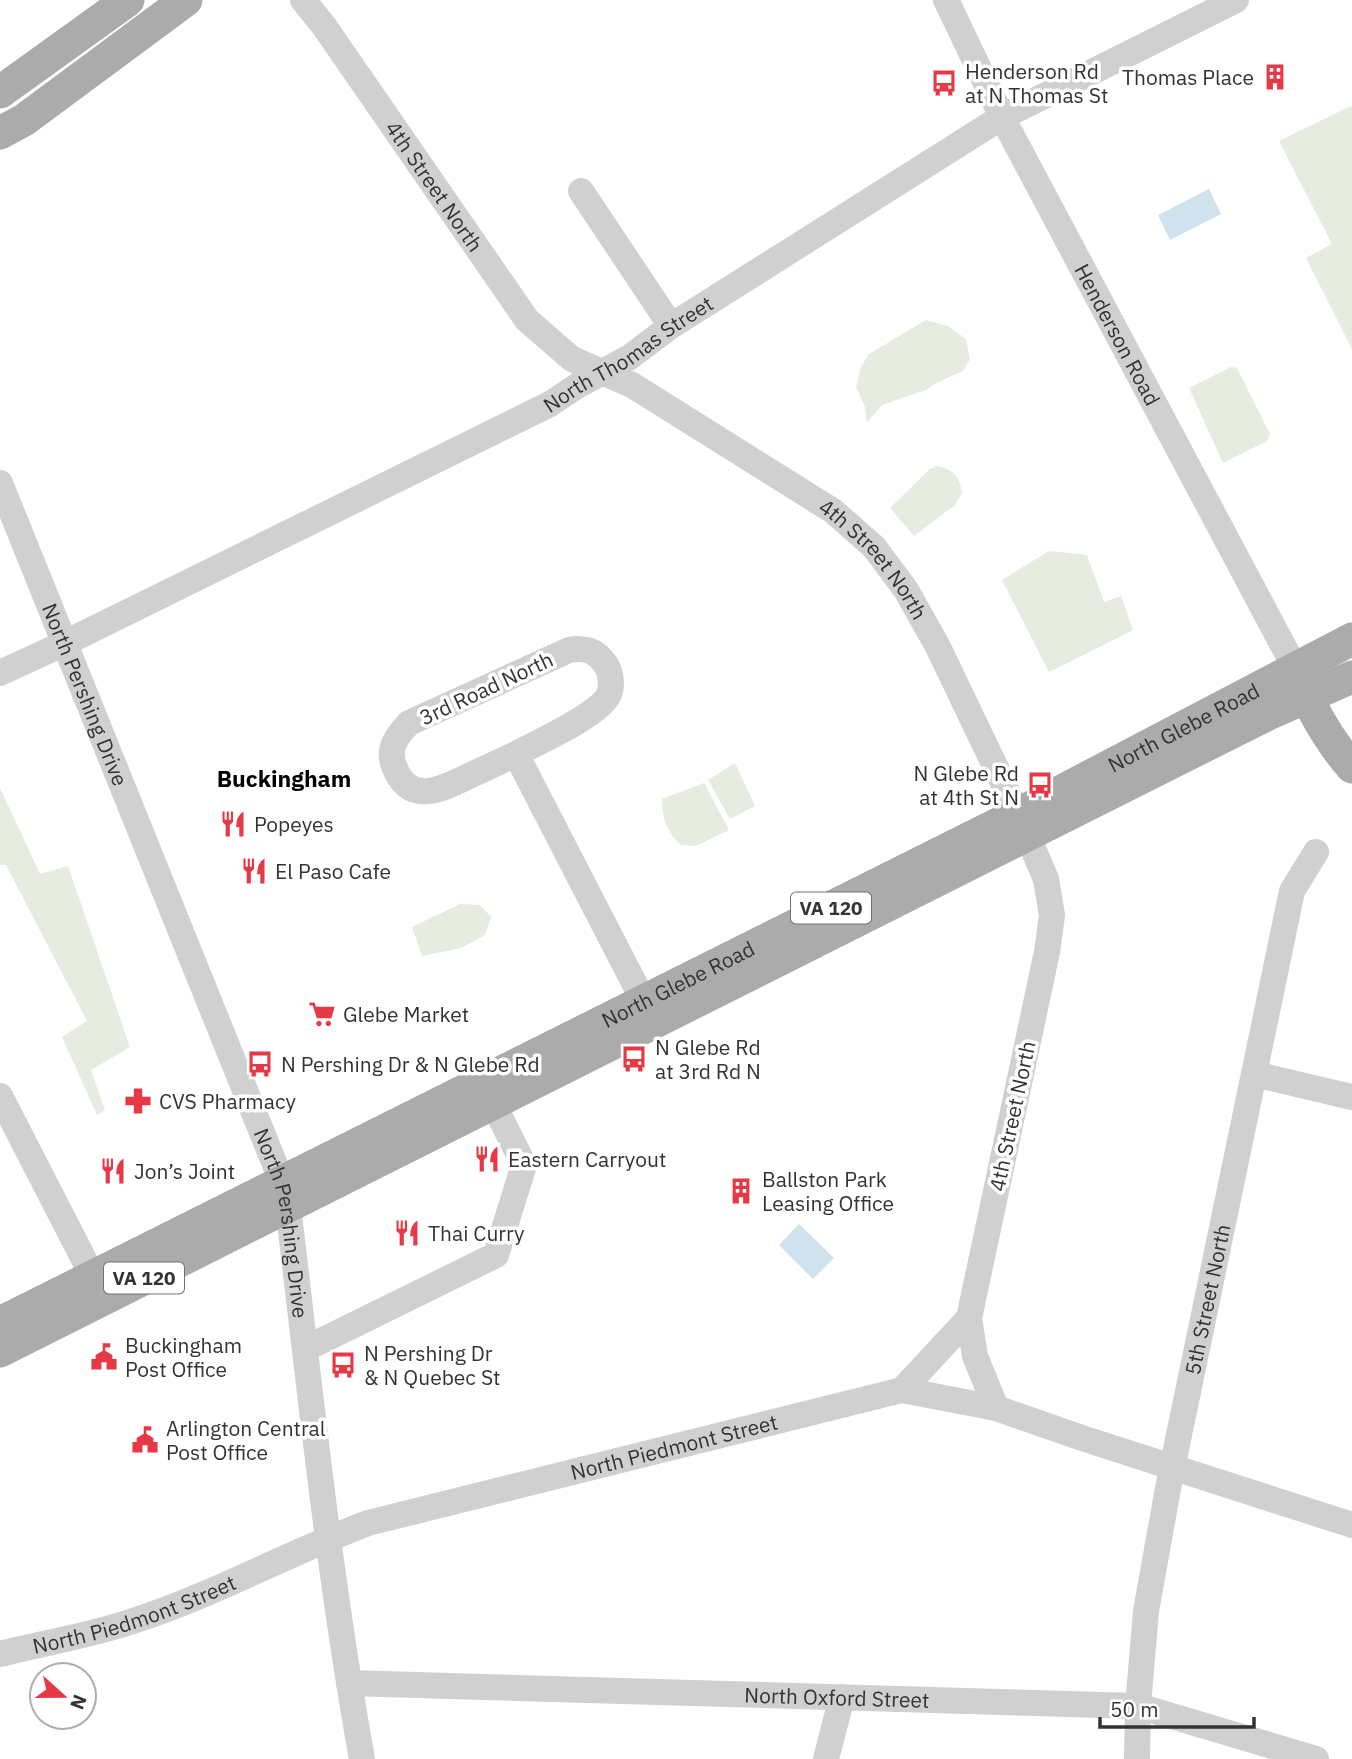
<svg xmlns="http://www.w3.org/2000/svg" width="1352" height="1759" font-family="'IBM Plex Sans',sans-serif">
<style>
.green{fill:#e6ecdf}
.water{fill:#cfe2ee}
.lines{fill:none;stroke-linecap:round;stroke-linejoin:round}
.minor{stroke:#d0d0d0;stroke-width:26}
.major{stroke:#ababab;stroke-width:33}
.labels{text-anchor:middle;dominant-baseline:central;stroke-width:7;stroke-linejoin:round;paint-order:stroke}
.shield{fill:#fff;stroke:#707070;stroke-width:2}
.shield-label{font-size:19px;font-weight:bold;fill:#333}
.poi-label{font-size:21px;fill:#333;stroke:#fff;text-anchor:start}
.street-label{font-size:21px;fill:#333;stroke:#fff}
.neighbourhood-label{font-size:23px;font-weight:bold;fill:#000;stroke:#fff}
</style>
<rect width="100%" height="100%" fill="#fff"/>
<path class="green" d="M1351,106L1352,108V349L1306,258L1332,244L1279,141Z
M926,320L948,326L966,339L970,359L963,371L936,383L926,390L882,405L867,422L865,407L856,387L861,367L869,354Z
M1231,367L1237,368L1270,434L1267,441L1223,463L1189,388Z
M937,466C953,469 960,477 962,493L955,505L914,536L890,508L930,469Z
M1049,551L1087,555L1104,602L1121,596L1133,630L1049,672L1002,580Z
M735,763L755,806L730,819L708,780Z
M704,783L729,830L696,846L681,845C667,832 662,819 662,799Z
M0,788L40,874L68,866L130,1047L91,1070L105,1110L97,1115L62,1037L87,1021L6,865H0Z
M460,904L480,905L491,917L485,935L461,948L422,956L412,927Z"/>
<path class="water" d="M1209,189L1221,214L1170,240L1158,215Z
M799,1224L834,1258L813,1279L779,1245Z"/>
<g class="lines">
<g class="minor">
<path id="s1" d="M303,0L324,26L527,320L572,359L632,385L833,511L874,547L906,590L938,647L1018,814L1046,879L1052,915L1047,952L969,1318L975,1356L996,1408"/>
<path id="s2" d="M946,0L1002,117L1295,668"/>
<path d="M581,191L671,326"/>
<path id="s3" d="M0,483L282,1182L288,1206C310,1390 329,1576 362,1759"/>
<path id="s4" d="M0,673L65,643L550,404L577,386L630,357L671,326L1002,117L1236,0"/>
<path d="M516,754C538,742 597,716 608,696C613,687 611,673 606,665C596,650 585,647 569,650L409,723C397,736 387,748 394,766C410,807 442,789 471,775C486,768 501,761 516,754L644,1002"/>
<path d="M1254,1074L1352,1097"/>
<path d="M0,1096L93,1277"/>
<path d="M305,1349L496,1255L524,1165L493,1103"/>
<path d="M902,1390L969,1318"/>
<path id="s5" d="M0,1654C43,1643 88,1636 130,1622C212,1596 288,1553 368,1523L902,1390L996,1408L1082,1438L1352,1525"/>
<path id="s6" d="M349,1683L1138,1706L1316,1759"/>
<path d="M826,1759L842,1697"/>
<path id="s7" d="M1137,1759L1138,1706L1146,1611L1169,1483L1292,891L1316,852"/>
</g>
<g class="major">
<path d="M0,92L128,0"/>
<path d="M0,133L24,120L186,0"/>
<path d="M1299,680C1313,712 1329,741 1352,767"/>
<path id="s8" d="M0,1323L1018,814L1352,639"/>
<path d="M0,1351L1266,715L1352,677"/>
</g>
</g>
<defs>
<g id="building-bare" transform="scale(2.1)"><path d="M-4-6H4V6H1V3H-1V6H-4ZM-2.5-4.3h1.7v1.8h-1.7ZM.8-4.3h1.7v1.8H.8ZM-2.5-1h1.7V.8h-1.7ZM.8-1h1.7V.8H.8Z" fill="#e63946" stroke="#fff" stroke-width="2.5" paint-order="stroke"/></g>
<g id="bus-bare" transform="scale(2.1)"><path d="M-5-6H5V4H4V6H2V4H-2V6H-4V4H-5ZM-3.5-4V0h7V-4ZM-3.5 1.2v1.5H-2V1.2ZM2 1.2v1.5H3.5V1.2Z" fill="#e63946" stroke="#fff" stroke-width="2.5" paint-order="stroke"/></g>
<g id="restaurant-bare" transform="scale(2.1)"><path d="M-5-6h1v4h1v-4h1v4h1v-4h1v5L-1.5 .5V6h-2V.5L-5-1ZM5-6V6H3V1.5H1.5Q1.5-4 5-6Z" fill="#e63946" stroke="#fff" stroke-width="2.5" paint-order="stroke"/></g>
<g id="supermarket-bare" transform="scale(2.1)"><path d="M-6-5.5h2.5l.6 2H6L4.5 2H-2.5L-4.4-4H-6ZM-1.5 3.2a1.3 1.3 0 1 0 .1 0ZM3 3.2a1.3 1.3 0 1 0 .1 0Z" fill="#e63946" stroke="#fff" stroke-width="2.5" paint-order="stroke"/></g>
<g id="pharmacy-bare" transform="scale(2.1)"><path d="M-2-6h4v4h4v4h-4v4h-4v-4h-4v-4h4Z" fill="#e63946" stroke="#fff" stroke-width="2.5" paint-order="stroke"/></g>
<g id="civic-bare" transform="scale(2.1)"><path d="M-.6-6.5H3V-4.5H.6V-3L4-1V1h2V6H-6V1h2V-1L-.6-3ZM-1.2 2.5V6h2.4V2.5Z" fill="#e63946" stroke="#fff" stroke-width="2.5" paint-order="stroke"/></g>
</defs>
<g fill-rule="evenodd">
<use href="#building-bare" x="1275" y="77"/>
<use href="#bus-bare" x="944" y="83"/>
<use href="#bus-bare" x="1040" y="785"/>
<use href="#restaurant-bare" x="233" y="824"/>
<use href="#restaurant-bare" x="254" y="871"/>
<use href="#supermarket-bare" x="322" y="1014"/>
<use href="#bus-bare" x="634" y="1059"/>
<use href="#bus-bare" x="260" y="1064"/>
<use href="#pharmacy-bare" x="138" y="1101"/>
<use href="#restaurant-bare" x="487" y="1159"/>
<use href="#restaurant-bare" x="113" y="1171"/>
<use href="#building-bare" x="741" y="1191"/>
<use href="#restaurant-bare" x="407" y="1233"/>
<use href="#civic-bare" x="104" y="1357"/>
<use href="#bus-bare" x="343" y="1365"/>
<use href="#civic-bare" x="145" y="1440"/>
</g>
<g class="labels">
<g class="shield">
<rect x="791" y="892.5" width="80" height="31" rx="5"/>
<rect x="104" y="1262.5" width="80" height="31" rx="5"/>
</g>
<g class="shield-label">
<text x="831" y="908">VA 120</text>
<text x="144" y="1278">VA 120</text>
</g>
<g class="poi-label">
<text x="965" y="71">Henderson Rd<tspan x="965" dy="24">at N Thomas St</tspan></text>
<text x="1254" y="77" text-anchor="end">Thomas Place</text>
<text x="1019" y="773" text-anchor="end">N Glebe Rd<tspan x="1019" dy="24">at 4th St N</tspan></text>
<text x="254" y="824">Popeyes</text>
<text x="275" y="871">El Paso Cafe</text>
<text x="343" y="1014">Glebe Market</text>
<text x="655" y="1047">N Glebe Rd<tspan x="655" dy="24">at 3rd Rd N</tspan></text>
<text x="281" y="1064">N Pershing Dr &amp; N Glebe Rd</text>
<text x="159" y="1101">CVS Pharmacy</text>
<text x="508" y="1159">Eastern Carryout</text>
<text x="134" y="1171">Jon’s Joint</text>
<text x="762" y="1179">Ballston Park<tspan x="762" dy="24">Leasing Office</tspan></text>
<text x="428" y="1233">Thai Curry</text>
<text x="125" y="1345">Buckingham<tspan x="125" dy="24">Post Office</tspan></text>
<text x="364" y="1353">N Pershing Dr<tspan x="364" dy="24">&amp; N Quebec St</tspan></text>
<text x="166" y="1428">Arlington Central<tspan x="166" dy="24">Post Office</tspan></text>
</g>
<g class="street-label">
<text stroke="none"><textPath href="#s1" startOffset="228">4th Street North</textPath></text>
<text stroke="none"><textPath href="#s2" startOffset="376">Henderson Road</textPath></text>
<text stroke="none"><textPath href="#s4" startOffset="705">North Thomas Street</textPath></text>
<text stroke="none"><textPath href="#s1" startOffset="816">4th Street North</textPath></text>
<text transform="translate(486 688) rotate(-25)">3rd Road North</text>
<text stroke="none"><textPath href="#s3" startOffset="228">North Pershing Drive</textPath></text>
<text stroke="none"><textPath href="#s8" startOffset="1325">North Glebe Road</textPath></text>
<text stroke="none"><textPath href="#s8" startOffset="758">North Glebe Road</textPath></text>
<text transform="translate(1012 1116) rotate(-78)">4th Street North</text>
<text stroke="none"><textPath href="#s3" startOffset="794">North Pershing Drive</textPath></text>
<text stroke="none"><textPath href="#s7" startOffset="466">5th Street North</textPath></text>
<text stroke="none"><textPath href="#s5" startOffset="707">North Piedmont Street</textPath></text>
<text stroke="none"><textPath href="#s5" startOffset="140">North Piedmont Street</textPath></text>
<text stroke="none"><textPath href="#s6" startOffset="488">North Oxford Street</textPath></text>
</g>
<g class="neighbourhood-label">
<text x="284" y="778">Buckingham</text>
</g>
</g>
<g transform="translate(63 1696) rotate(111)"><circle r="33" fill="#ffffff" stroke="#adadad" stroke-width="2"/>
<path d="M0-5L12 26L0 18L-12 26Z" fill="#e63946"/>
<text y="-10" font-size="19" font-weight="bold" text-anchor="middle" fill="#333333">N</text>
</g>
<path d="M1100 1717v10h154v-10" fill="none" stroke="#333333" stroke-width="3.5"/>
<text x="1110" y="1717" font-size="21" fill="#333333" stroke="#ffffff" stroke-width="5" paint-order="stroke">50 m</text>
</svg>
